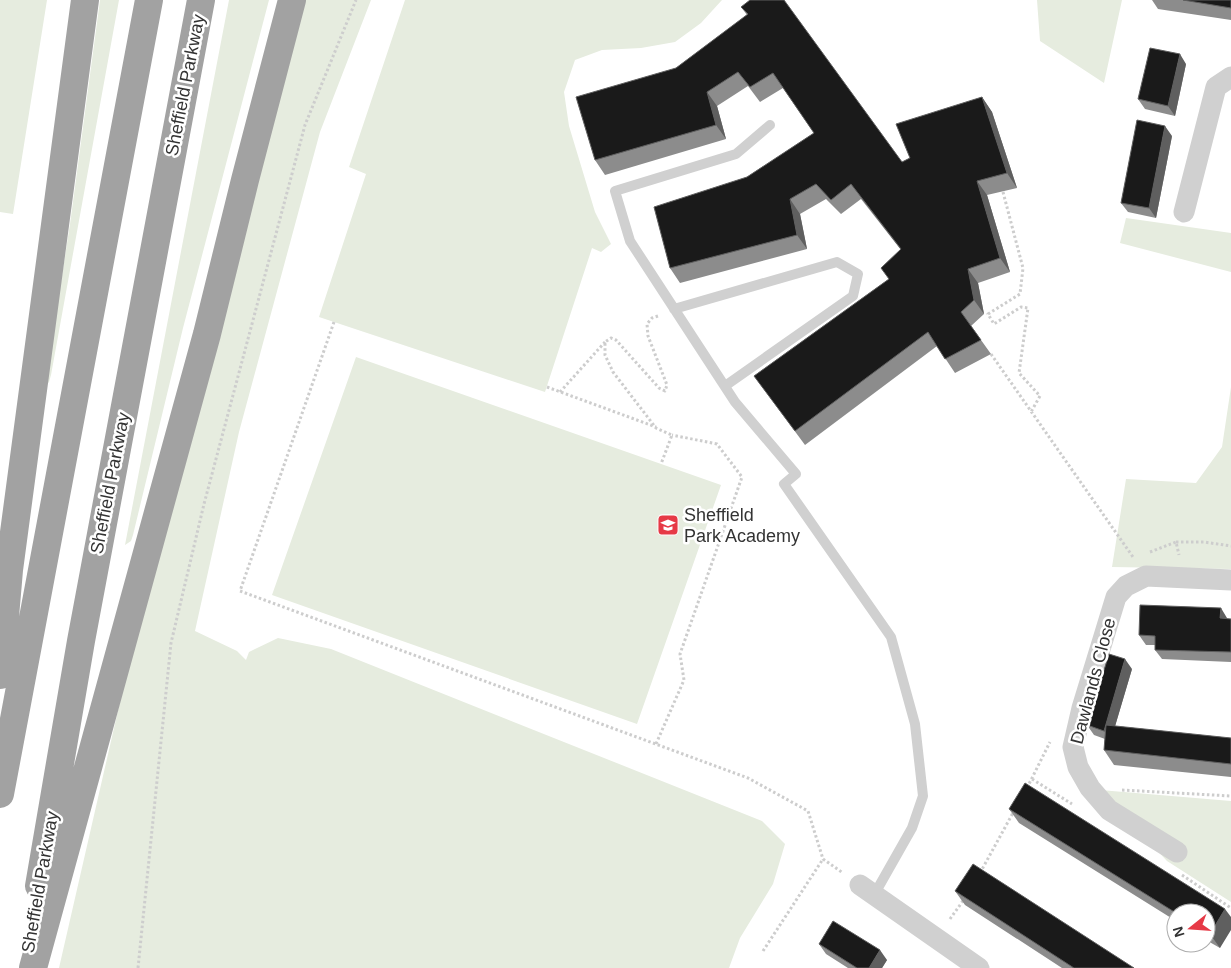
<svg xmlns="http://www.w3.org/2000/svg" width="1231" height="968" font-family="Helvetica,sans-serif">
<style>
.green{fill:#e6ecdf}
.lines{fill:none;stroke-linecap:round;stroke-linejoin:round}
.path{stroke:#cdcdcd;stroke-width:3;stroke-dasharray:2.5 2.5;stroke-linecap:butt}
.service{stroke:#d0d0d0;stroke-width:10}
.minor{stroke:#d0d0d0;stroke-width:21}
.trunk{stroke:#a2a2a2;stroke-width:28}
.wall{fill:#8c8c8c}
.shaded-wall{fill:#5f5f5f}
.building{fill:#1a1a1a;stroke:#5f5f5f}
.labels{text-anchor:middle;dominant-baseline:central;stroke-width:5;stroke-linejoin:round;paint-order:stroke}
.street-label{font-size:18px;fill:#333;stroke:#fff}
.poi-label{font-size:18px;fill:#333;stroke:#fff;text-anchor:start}
</style>
<rect width="100%" height="100%" fill="#fff"/>
<path class="green" d="M0,0H47L13,214L0,212Z
M100,0H119L51,375L49,382L45,386L70,224Z
M229,0H269L183,328L133,535L131,541L125,545Z
M301,0H371L320,132L239,432L195,631L237,651L246,660L249,652L278,638L331,649L762,821L785,844L773,884L740,938L729,968H59L125,680Z
M405,0H722L701,23L675,42L641,48L602,50L575,60L564,92L569,126L595,212L611,244L601,252L592,248L545,392L319,317L366,174L349,167Z
M1037,0H1122L1104,83L1040,41Z
M1126,218L1231,233V272L1120,243Z
M356,357L721,485L637,724L272,595Z
M1231,387V569L1112,567L1126,479L1196,483L1222,447Z
M1100,790L1231,801V902L1167,861Z"/>
<g class="lines">
<path class="path" d="M1003,192L1023,268L1020,294L988,314L994,324L1021,307L1028,308L1019,373L1040,396L1031,412
M658,316L652,318L647,324L648,336L667,385L665,391L659,388L616,340L611,338L605,342V355L613,372L656,428L672,435L661,464
M334,322L240,591L748,778L808,811L823,859L843,873
M991,354L1133,557
M547,387L656,427
M560,392L605,342
M1176,542H1204L1231,546
M1150,552L1176,542L1179,555
M656,744L684,680L680,654L742,477L717,444L672,435
M1032,779L1072,804
M1027,788L1050,742
M1122,790L1231,796
M980,873L1014,811
M1182,875L1231,908
M950,919L965,898
M763,951L823,859
M138,968L171,643L204,504L305,125L356,0"/>
<path class="service" d="M770,125L736,154L615,191L630,241L735,402L796,474L784,484L891,637L915,724L923,796L912,828L874,895
M674,309L837,262L858,274L853,296L725,386"/>
<path class="minor" d="M1184,212L1216,87L1231,77
M1177,852L1109,810L1090,788L1078,767L1073,747L1082,708L1116,597L1126,586L1146,576L1231,580
M860,885L979,968"/>
<path class="trunk" d="M0,675L9,570L85,0
M0,794L149,0
M39,886L81,641L201,0
M33,968L207,334L245,180L292,0"/>
</g>
<path class="wall" d="M1152,0H1231V20L1158,9Z
M741,7L902,162L910,158L982,97L992,112L1017,188L987,195L1010,272L978,283L984,314L971,326L991,354L955,373L937,346L805,445L754,376L889,279L901,250L861,199L841,214L826,199L800,214L807,249L680,283L670,268L747,177L814,133L783,88L760,102L748,86L717,106L726,139L605,175L595,160L676,68L747,15Z
M1186,64L1175,116L1145,109L1138,99Z
M1172,136L1156,218L1128,212L1121,203Z
M1227,618V619H1231V662L1162,659L1155,650V645H1146L1139,635Z
M1132,669L1115,726L1231,738V777L1114,765L1104,750L1105,739L1094,735L1087,725Z
M1009,809L1225,909L1220,948L1206,940V913H1176V921L1019,823Z
M955,891L1134,968H1062L965,905Z
M819,944L887,960L882,968H848L826,954Z"/>
<path class="shaded-wall" d="M1180,54L1186,64L1175,116L1168,106Z
M707,92L717,106L726,139L716,125Z
M982,97L992,112L1017,188L1007,173Z
M1165,126L1172,136L1156,218L1149,208Z
M977,181L987,195L1010,272L1000,258Z
M790,199L800,214L807,249L797,235Z
M968,269L978,283L984,314L974,300Z
M1221,608L1227,618V628L1220,618Z
M1125,659L1132,669L1111,740L1104,731Z
M1225,909L1231,917V930L1220,948L1210,934Z
M880,950L887,960L882,968H869Z"/>
<path class="building" d="M750,0H784L902,162L910,158L896,124L982,97L1007,173L977,181L1000,258L968,269L974,300L961,312L981,340L945,359L928,332L795,431L754,376L889,279L881,268L901,249L851,184L831,200L816,184L790,199L797,235L670,268L654,207L747,177L814,133L773,73L750,87L738,72L707,92L716,125L595,160L576,97L676,68L748,14L741,7Z
M1183,0H1231V8Z
M1150,48L1180,54L1168,106L1138,99Z
M1137,120L1165,126L1149,208L1121,203Z
M1140,605L1221,608L1220,618L1231,619V652L1155,650V636L1139,635Z
M1109,654L1125,659L1104,731L1087,725Z
M1106,725L1231,738V764L1104,750Z
M1025,783L1225,909L1210,934L1206,932V913H1176L1009,809Z
M973,864L1134,968H1074L955,891Z
M833,921L880,950L869,968H857L819,944Z"/>
<defs>
<g id="school-square" transform="scale(1.125)"><rect x="-9" y="-9" width="18" height="18" rx="4" fill="#e63946" stroke="#fff"/><path d="M0-5L7-2L0 1L-7-2ZM-4 1L0 2.5L4 1V4Q0 6-4 4Z" fill="#fff"/></g>
</defs>
<g fill-rule="evenodd">
<use href="#school-square" x="668" y="525"/>
</g>
<g class="labels">
<g class="street-label">
<text transform="translate(185 85) rotate(-79)">Sheffield Parkway</text>
<text transform="translate(110 483) rotate(-79)">Sheffield Parkway</text>
<text transform="translate(1093 681) rotate(-75)">Dawlands Close</text>
<text transform="translate(40 882) rotate(-80)">Sheffield Parkway</text>
</g>
<g class="poi-label">
<text x="684" y="515">Sheffield<tspan x="684" dy="21">Park Academy</tspan></text>
</g>
</g>
<g transform="translate(1191 928) rotate(253)"><circle r="24" fill="#ffffff" stroke="#adadad"/>
<path d="M0-4L9 19L0 12L-9 19Z" fill="#e63946"/>
<text y="-8" font-size="14" font-weight="bold" text-anchor="middle" fill="#333333">N</text>
</g>
</svg>
